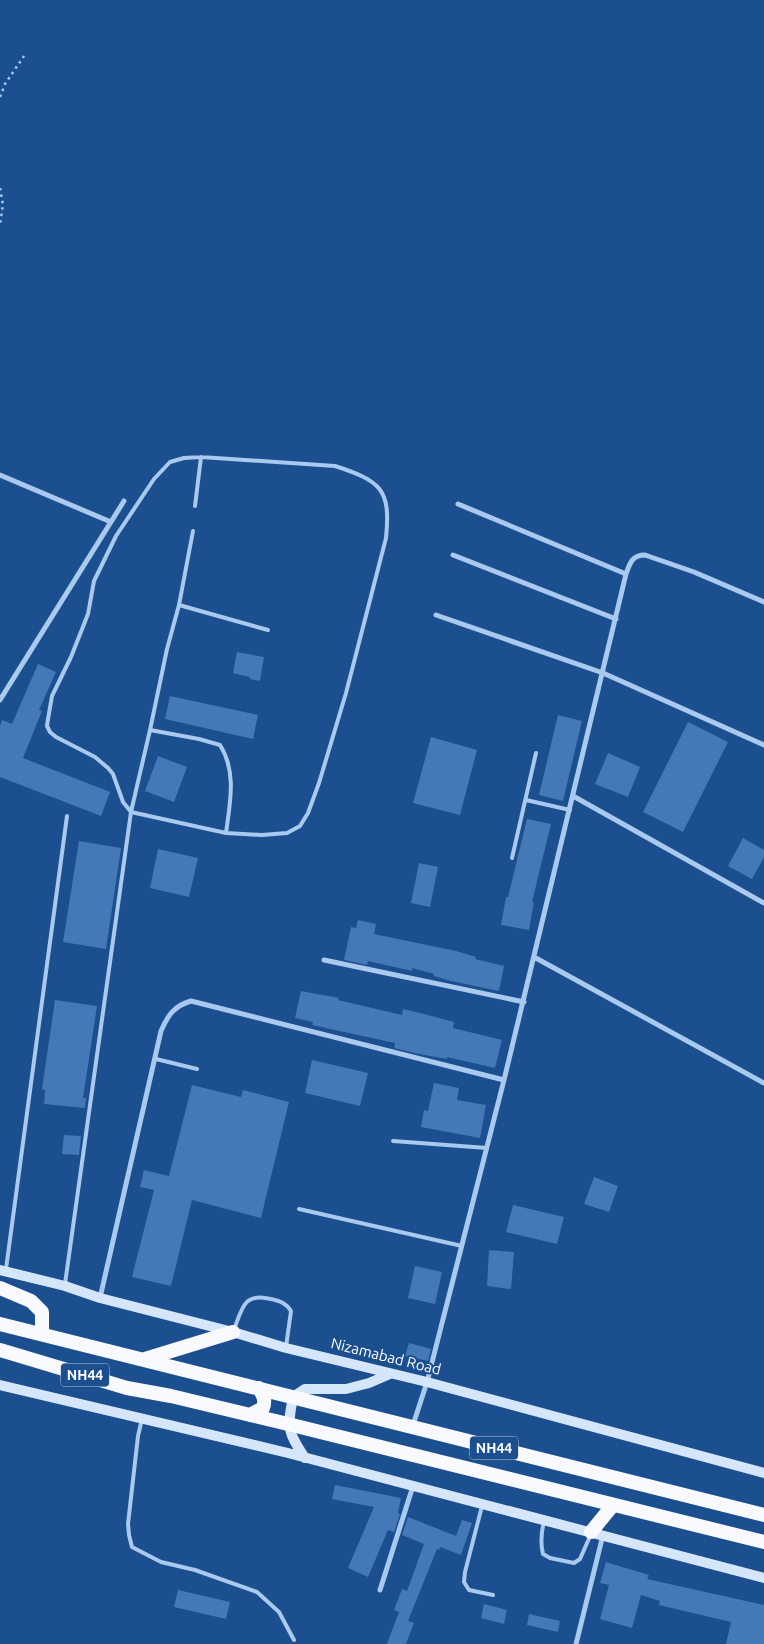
<svg xmlns="http://www.w3.org/2000/svg" width="764" height="1644" font-family="Ubuntu,sans-serif">
<style>
.building{fill:#4478b7}
.lines{fill:none;stroke-linecap:round;stroke-linejoin:round}
.path{stroke:#a9c9ee;stroke-width:2.5;stroke-dasharray:2.5 4;stroke-linecap:butt}
.service{stroke:#a9c9ee;stroke-width:4}
.minor{stroke:#a9c9ee;stroke-width:5}
.secondary{stroke:#d6e6fa;stroke-width:10}
.trunk{stroke:#f8faff;stroke-width:14}
.labels{text-anchor:middle;dominant-baseline:central;stroke-width:4;stroke-linejoin:round;paint-order:stroke}
.shield{fill:#1b4f8f;stroke:#bbcadd;stroke-width:1}
.shield-label{font-size:14px;font-weight:bold;fill:#fff}
.street-label{font-size:15px;fill:#fff;stroke:#1b4f8f}
</style>
<rect width="100%" height="100%" fill="#1b4f8f"/>
<path class="building" d="M237,652L264,657L260,681L250,679V677L233,673Z
M38,664L56,672L39,710L42,711L23,758L110,792L101,816L0,777V726L2,720L12,724Z
M170,696L258,715L253,739L165,719Z
M558,715L582,721L563,801L539,795Z
M688,722L728,742L683,832L643,812Z
M431,737L477,750L460,815L413,803Z
M608,753L640,767L628,797L595,784Z
M158,756L187,767L174,802L145,791Z
M527,819L551,824L532,902H534L529,930L501,925L506,897H508Z
M743,838L764,850V857L752,879L728,866Z
M79,841L121,848L106,949L63,942Z
M158,849L198,858L189,897L150,888Z
M419,863L438,867L430,907L411,903Z
M358,920L376,924L374,934L456,951L476,957L475,959L504,966L499,991L451,981L434,976V974L412,968V971L368,961L367,965L344,960L351,927L356,928Z
M301,991L339,998L338,1000L402,1015L403,1009L428,1015L454,1022L453,1028L502,1040L495,1068L447,1057V1059L419,1054L394,1048L395,1043L312,1025L313,1022L295,1018Z
M55,1000L97,1006L83,1098H86L85,1108L44,1104L45,1090L42,1089Z
M312,1060L368,1073L360,1106L305,1093Z
M434,1083L459,1088L457,1100L486,1105L480,1138L421,1127L424,1110L428,1111Z
M192,1085L241,1097L243,1090L289,1102L261,1218L192,1200L171,1286L132,1277L154,1190L140,1187L144,1170L169,1176Z
M64,1135L81,1136L79,1155L62,1154Z
M594,1177L618,1186L609,1212L584,1204Z
M513,1205L564,1217L557,1244L506,1232Z
M489,1250L514,1252L511,1289L487,1286Z
M415,1266L442,1272L435,1304L408,1298Z
M409,1343L431,1349L428,1361L405,1356Z
M335,1485L401,1498L398,1513L400,1514L394,1532L388,1530L368,1577L348,1568L374,1507L332,1499Z
M408,1517L456,1536L462,1520L472,1523L461,1555L440,1547L439,1550L437,1549L408,1621L414,1623L406,1644H387L399,1612L394,1610L402,1589L407,1591L424,1544L402,1535Z
M606,1562L649,1575L647,1579L764,1605V1644H726L731,1622L659,1605L660,1601L641,1595L632,1628L600,1619L609,1585L600,1583Z
M178,1590L230,1602L226,1619L174,1607Z
M484,1604L507,1610L504,1624L481,1618Z
M529,1614L560,1621L558,1632L527,1625Z"/>
<g class="lines">
<path class="path" d="M0,97L5,84L24,56
M0,188L3,205L0,224"/>
<path class="service" d="M201,457L335,466C381,481 391,489 386,538L346,693L319,783L308,813L300,826L287,833L262,835L226,833L131,812L123,802L113,774L108,768L95,757L56,737L50,732L47,726L48,719L52,696L71,657L88,614L94,581L116,536L154,479L170,462L184,458Z
M195,506L201,457
M179,605L268,630
M150,730L199,739L220,745C237,772 230,803 226,833
M526,800L570,810
M512,858L536,753
M156,1059L197,1069
M393,1141L487,1148
M299,1209L462,1246
M6,1269L67,816
M65,1284L131,812L150,730L167,649L179,605L193,531
M234,1330C242,1308 244,1292 271,1299C280,1301 286,1303 291,1311L286,1347
M142,1419L138,1436L128,1524L129,1535L132,1547L161,1562L195,1570L257,1592L279,1612L294,1640
M482,1506L465,1572L464,1582L469,1590L493,1595
M544,1521C541,1533 540,1542 543,1554L550,1558L574,1563L580,1559L591,1534"/>
<path class="minor" d="M0,475L111,522
M458,504L626,574
M453,555L616,619
M436,615L603,673L764,745
M0,700L124,501
M573,796L764,903
M534,957L764,1083
M324,960L524,1002
M100,1298L161,1031C168,1015 174,1006 191,1001L504,1080
M413,1425L427,1382L504,1080L626,574C630,563 632,555 645,555L694,572L764,602
M380,1590L413,1486
M576,1644L603,1535"/>
<path class="secondary" d="M0,1270L65,1286L100,1298L233,1332L286,1348L427,1382L764,1473
M0,1385L288,1453L764,1578
M305,1458C287,1431 287,1428 293,1397L305,1389H346L369,1383L390,1374"/>
<path class="trunk" d="M0,1288L31,1301L42,1312V1334
M0,1324L764,1515
M0,1350L127,1388L171,1396L288,1424L764,1542
M145,1359L233,1332
M250,1415L263,1408C266,1400 263,1395 259,1388
M591,1532L613,1505"/>
</g>
<g class="labels">
<g class="shield">
<rect x="61" y="1363.5" width="48" height="23" rx="4"/>
<rect x="470" y="1436.5" width="48" height="23" rx="4"/>
</g>
<g class="shield-label">
<text x="85" y="1375">NH44</text>
<text x="494" y="1448">NH44</text>
</g>
<g class="street-label">
<text transform="translate(386 1356) rotate(14)">Nizamabad Road</text>
</g>
</g>
</svg>
